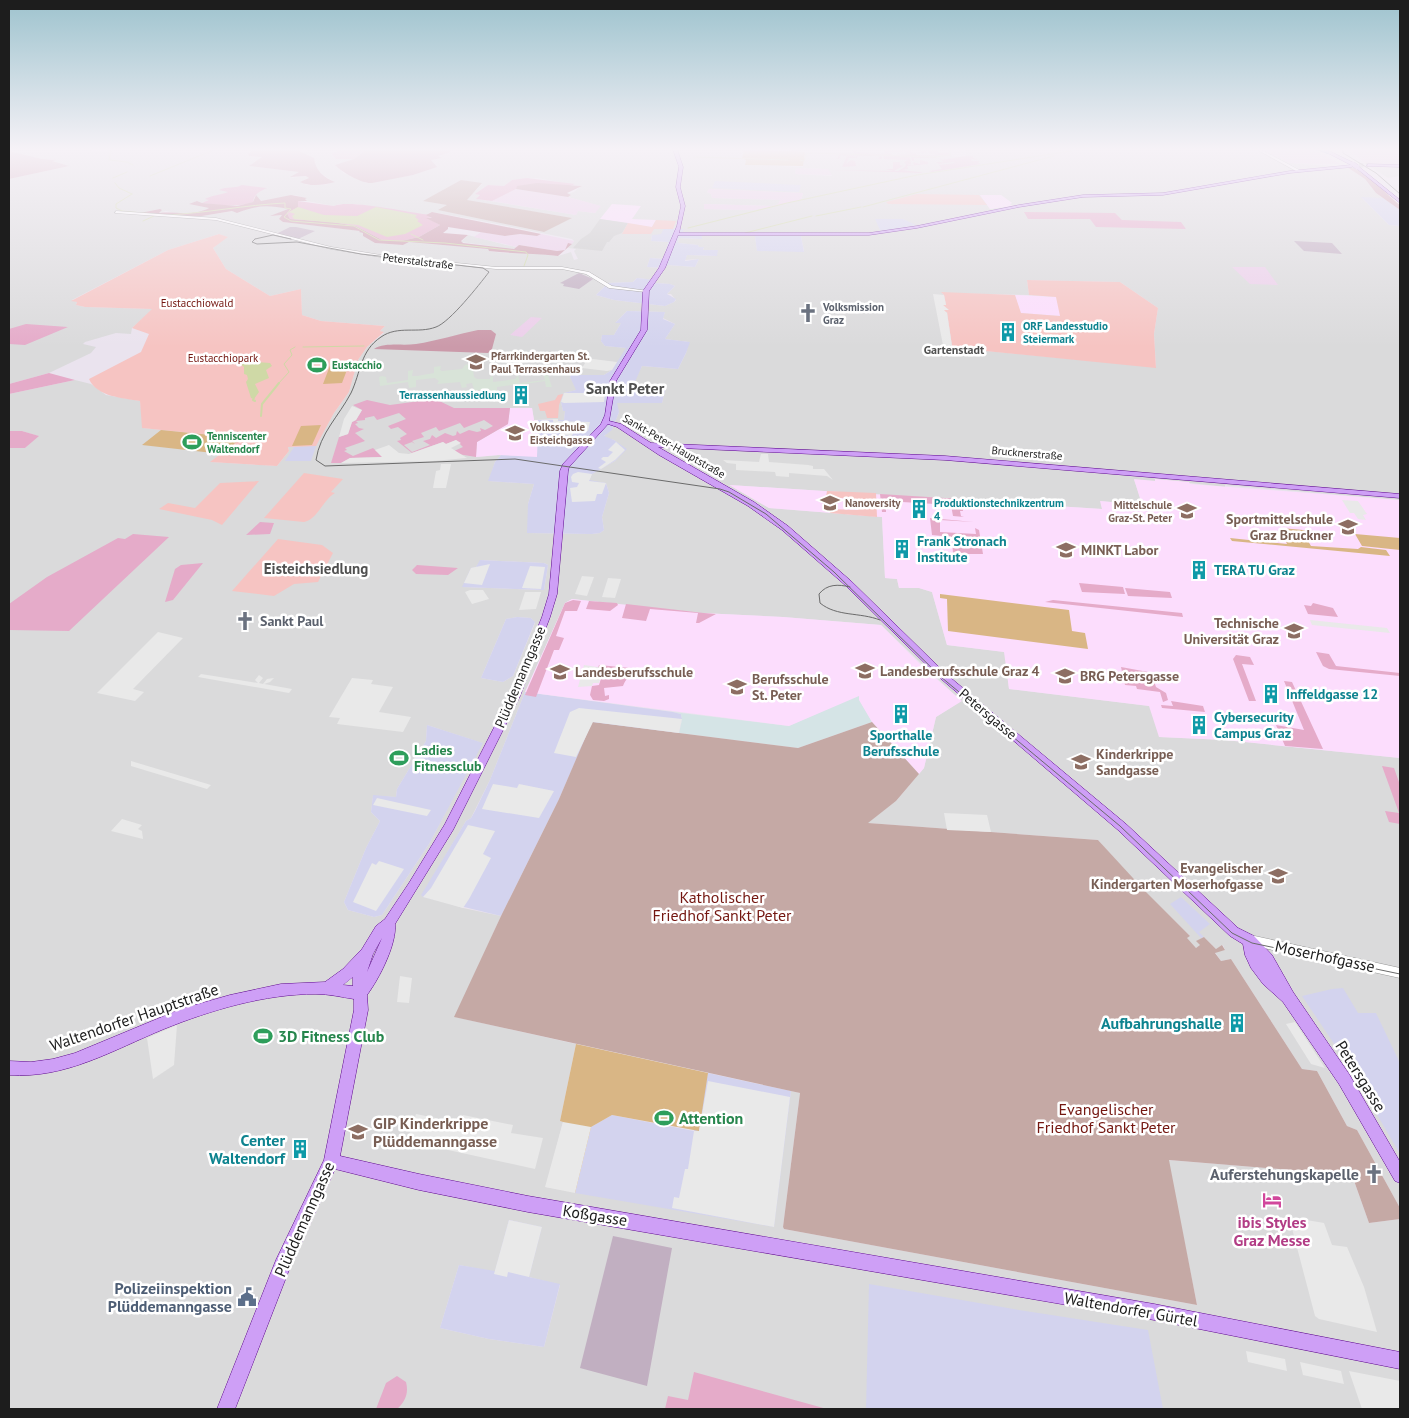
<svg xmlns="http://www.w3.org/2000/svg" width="1409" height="1418" font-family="'PT Sans',sans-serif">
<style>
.residential{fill:#dadadb;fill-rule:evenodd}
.commercial{fill:#d3d3ee}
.industrial{fill:#d5e4e6}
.education{fill:#fcddfd}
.religious{fill:#cbcbcb}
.construction{fill:#c1afc1}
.farmland{fill:#eccfea}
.grass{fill:#e5abc9;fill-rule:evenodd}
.forest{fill:#cb9aaa}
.cemetery{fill:#c5a9a5}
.park{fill:#f6c4c2}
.pitch{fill:#d9b685}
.parking{fill:#e9e9e9}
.plaza{fill:#d8e3d8}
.water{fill:#cfd9a6}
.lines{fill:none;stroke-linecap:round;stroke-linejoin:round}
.stream-far1{stroke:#cfd9a6;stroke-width:1}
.stream{stroke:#cfd9a6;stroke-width:2}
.major-tunnel{stroke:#c1bbc4;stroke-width:4.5;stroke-dasharray:4.5 2.5;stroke-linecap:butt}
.minor-casing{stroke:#979797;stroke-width:1}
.major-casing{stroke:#5e088e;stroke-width:1}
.highway-casing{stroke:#2d69ce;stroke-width:2}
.minor{fill:#fff;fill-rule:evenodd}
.major{fill:#ce9ff6;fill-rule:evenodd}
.highway{fill:#8ea0e1;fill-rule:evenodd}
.tram{stroke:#6b6b6b;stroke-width:1}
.major-bridge-casing{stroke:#5e088e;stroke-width:5;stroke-linecap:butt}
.major-bridge{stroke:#ce9ff6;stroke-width:4.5}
.labels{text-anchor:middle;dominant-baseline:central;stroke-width:5;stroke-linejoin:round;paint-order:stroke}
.far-street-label{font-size:11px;fill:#1d1d1d;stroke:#fff}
.far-park-label{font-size:11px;fill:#741711;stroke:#fff}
.far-worship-label{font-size:11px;font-weight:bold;fill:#5b616d;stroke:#fff;text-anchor:start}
.far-culture-label{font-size:11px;font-weight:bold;fill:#0d838f;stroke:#fff;text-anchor:start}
.far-education-label{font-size:11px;font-weight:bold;fill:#785e54;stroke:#fff;text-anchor:start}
.far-leisure-label{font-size:11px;font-weight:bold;fill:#27864d;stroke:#fff;text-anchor:start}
.far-neighbourhood-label{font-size:12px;font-weight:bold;fill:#505050;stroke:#fff}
.education-label{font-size:14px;font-weight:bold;fill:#785e54;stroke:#fff;text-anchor:start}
.culture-label{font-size:14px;font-weight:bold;fill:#0d838f;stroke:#fff;text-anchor:start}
.worship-label{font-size:14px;font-weight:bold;fill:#5b616d;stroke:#fff;text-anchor:start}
.street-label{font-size:14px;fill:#1d1d1d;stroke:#fff}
.leisure-label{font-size:14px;font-weight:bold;fill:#27864d;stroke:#fff;text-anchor:start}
.neighbourhood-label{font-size:15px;font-weight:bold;fill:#505050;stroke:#fff}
.far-district-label{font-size:16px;font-weight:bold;fill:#505050;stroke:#fff}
.near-park-label{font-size:16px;fill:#741711;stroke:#fff}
.near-street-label{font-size:16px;fill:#1d1d1d;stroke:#fff}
.near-culture-label{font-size:16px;font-weight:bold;fill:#0d838f;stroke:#fff;text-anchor:end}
.near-leisure-label{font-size:16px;font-weight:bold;fill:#27864d;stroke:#fff;text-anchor:start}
.near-education-label{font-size:16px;font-weight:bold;fill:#785e54;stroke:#fff;text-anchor:start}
.near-worship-label{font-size:16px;font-weight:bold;fill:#5b616d;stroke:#fff;text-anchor:end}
.near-hotel-label{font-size:16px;font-weight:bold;fill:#b23c85;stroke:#fff}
.near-service-label{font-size:16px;font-weight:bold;fill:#4e5e75;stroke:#fff;text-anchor:end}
</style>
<rect width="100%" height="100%" fill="#eae3ee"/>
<path class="residential" d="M9,149H94L91,151L100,153L114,149H254L248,153L249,156L262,158L250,166L300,172L291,178L306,176L310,178L301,182L307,185H325L334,182L322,174L314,165V158L301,152L312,149H334L340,151L331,153L336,159H354L336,165L343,173L358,178L366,183L413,175L436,167L431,160L441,158L437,156L450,152L446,149L744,150L742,158L747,159L745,165L803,167L805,152H791L792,149H950L951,155L956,157L966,156L965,149H1261L1289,163L1347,167L1365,179L1376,193L1383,198H1362L1389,225L1400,226V500L1225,485V487L1217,486L1156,479V481L1134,480L1143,505L1101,501L1102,509L730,485L769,508L882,517L885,578L897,579L899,588H919L932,592L947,645L1005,652L1009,689L1150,706L1160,737L1225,740L1400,758V1208L1357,1130L1347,1126L1317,1071L1302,1069L1231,959L1221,961L1215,952L1225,950L1223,945L1216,949L1204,937L1197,941L1201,945L1196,948L1186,938L1190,936L1143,890L1098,840L867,823L896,801L924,768L936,717L961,701L881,625L783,617L701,613L572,599L565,603L525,692L490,780L471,818L466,821L422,895L463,908L501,916L455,1017L576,1044L560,1121L563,1122L546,1187L773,1226L791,1091L800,1093L783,1227L784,1229L1197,1305L1168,1160L1352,1175L1369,1223L1400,1219V1409H9V448H25L38,436L22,431H9V394L75,380L91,384L106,395L140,401L143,428L241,438L211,462L277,466L289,451L288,447L316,445L334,413L349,392L358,360L367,347L384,333L380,331L385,326L321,321L302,315L301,289L270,296L226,269L213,248L227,237L219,234L168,250L72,300L77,302L76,305L85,307L153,309L132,328L131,334L116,333L85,342L83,344L96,347L91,353L49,373L9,384V179L68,166L51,161L55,159H42L9,151ZM796,168L828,169L832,176L795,174ZM537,178L581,186L574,192L567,194L571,195L568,197L600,206L595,213L578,211L576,215L477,199L480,195L476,194L488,185L504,186L512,180ZM461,180L482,184L466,200L571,218L543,232L439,210L448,205L424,201ZM709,189L803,193V194L801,200L779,204L780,201L786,200L712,198L711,194L707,192ZM255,195L261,201L295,195L306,198L305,199L307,201L334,206L339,204H356L416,214L426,215L432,212L477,220L572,239L574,241L568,248L576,249L574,251L578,259L574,260L571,252L558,256L541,254L504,253L489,251L488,249L409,242L403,245L375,243L363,236V233L360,232L361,231L283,222L279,219L283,215L271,216L288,209L272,205L252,207L237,213L233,211L196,217L141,213L160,209L158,213L166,211L180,214L200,212L209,208L190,204L197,201L202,203L237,206L253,202ZM980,195H1001L1012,203L1009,204L1011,206L990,209ZM705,204L770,206V207L753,210L704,209ZM876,219H903L914,225L883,231L880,230ZM665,228L682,229L683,232L698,233L702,236V239L679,238L678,243L698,245L699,247L704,248L703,250H717V256L687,255L685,260L699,259L695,267L667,265L665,268L647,267L650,258L664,259L665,256L668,242L651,241L652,235H661ZM755,236H801L804,251H757ZM637,278L656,280L655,283L670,284L675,286L667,294H671L676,300L674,302L665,306L614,300L596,295L608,283L633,282ZM1027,280L1120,282L1158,308L1154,334L1156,367L955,348L952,346L947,312L944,310H949L943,306L946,305L944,295L942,293L1029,295ZM627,311L665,312L663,318L675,324L665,339L689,342L686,353L678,369L642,366L633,384L666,387L662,403H616L619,412L612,429L603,437L614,440L626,449L615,461L592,474L589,481L606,483L609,493L602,517L604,530L600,533L592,534L528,533V504L534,484L489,481L495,462L501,455L476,457L477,443L508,424L510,409L532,408L534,420L558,419V421H564L565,411H563L561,402L564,393L577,390L570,377L571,375H604L612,370L627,348L605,346L601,341L602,335H614L621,323L616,322ZM481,560L544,563L548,565L544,590L463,587L471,568L476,567ZM517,617L531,618L535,623L513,676L503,682L481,678L506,619ZM427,725L482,743L429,844L382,915L374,917L348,910L344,902L366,848L380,821L371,812L373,796L396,797L397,789L426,741ZM509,1220L541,1227L529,1277L560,1285L544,1347L489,1339L440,1328L459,1265L495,1272Z
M1365,163L1400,165V176L1388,178Z
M468,235L506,245L517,247L514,249L461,242Z"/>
<path class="commercial" d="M715,181L801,185L799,192L712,188Z
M1361,197L1383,198L1400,210V226L1389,225Z
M875,219H903L916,225L883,231L880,230Z
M664,228L682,229H684L683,232L698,233L702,236V239L679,238L678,243L698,245L699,247H704L703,250H718L717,256L687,255L685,261L699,259L695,267L668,265L665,268L647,267L650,258L664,259L665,256L668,242L651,241L652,235L661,234Z
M755,236H801L804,252L757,251Z
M637,278L657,280L655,283L670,284L675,286L667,294L676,299L674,302L665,306L614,300L596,295L608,283L633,282Z
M627,311L665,312L663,319L675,324L665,339L690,342L686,353L678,369L642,366L634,384L666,387L662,403H617L619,412L612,430L604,436L614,440L627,449L615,461L592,474L589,480L606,483L609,493L602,517L604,530L600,533L592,534L527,533L528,504L534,484L488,481L495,462L501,455L537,456L538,420H564L565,411H563L561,402L564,393L576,390L570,377L571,375H604L612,370L626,348L605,346L601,341L602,335H614L621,323H615Z
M316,446L311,461H285L294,447Z
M480,560L544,563L548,565L544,590L462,587L471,568L476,567Z
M517,617L531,618L535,622L513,676L503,682L481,678L506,619Z
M525,692L673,712L681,714L682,719L679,733L592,723L559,799L501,916L423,897L421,895L466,821L471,818L475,811L490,780Z
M427,725L483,743L429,844L382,915L374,917L348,910L344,902L366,848L380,821L371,812L373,795L396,797L397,789L426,741Z
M1181,897L1210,924L1199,932L1204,937L1201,938L1170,904Z
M1343,988L1358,1013H1376L1398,1059L1400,1065V1154L1345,1060L1302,996L1332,989Z
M708,1073L791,1091L774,1227L575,1193L591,1127L612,1115L694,1131Z
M509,1220L542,1227L529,1277L560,1284L544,1347L489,1339L440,1328L459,1265L495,1271Z
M869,1284L1019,1310L1148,1330L1163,1409H866Z"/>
<path class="industrial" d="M859,695L860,701L872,722L798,748L679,733L682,719L681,714L673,712L789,726Z"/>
<path class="education" d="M980,195H1001L1012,203L1010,204L1012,206L990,209Z
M612,204L641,206L632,219L656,220L652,227L655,228L600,219Z
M1015,295L1056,297L1061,316L1020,313Z
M510,408H532L534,420H538L537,457L498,455L476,457L477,442L508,424Z
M1134,479L1155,481V479L1189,482L1190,484L1400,500V758L1225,740L1159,737L1149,706L1009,689L1004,652L947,645L932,592L919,588H899L897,579L885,578L882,517L769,508L729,485L1102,509L1100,501L1142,505Z
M572,599L701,613L783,617L881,625L925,669L962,701L936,717L924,768L919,774L872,722L859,700V696L789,726L525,692L565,603Z"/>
<path class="religious" d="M600,219L628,223L622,233L614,236L609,242H607L602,251L573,248L581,239L590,233Z"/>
<path class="construction" d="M290,227H296L315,231L298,239L276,234Z
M1294,241L1332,243L1342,254L1304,251Z
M579,273L593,279L579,289L563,286L564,284L560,283Z
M613,1236L672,1248L647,1386L580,1368Z"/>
<path class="farmland" d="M1261,149L1313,150L1341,164L1289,163Z
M1354,149L1400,151V165L1365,163L1351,152L1350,150Z
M796,168L828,169L832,175L795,174Z
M516,189L568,197L601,206L595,213L578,211L576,215L492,201Z
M709,189L803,193L801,200L767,208L753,210L704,209V204L772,206L778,204L780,200H786L712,198L711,194L707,192Z
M481,232L505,236L520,234L536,236L541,234L574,241L572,244H568L565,250L557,251L519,245L517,247L474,237Z
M1232,267H1265L1278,285L1250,284Z
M531,317L542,318L522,337L510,335Z"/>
<path class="grass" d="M334,149H367L354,159H336L331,153L339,151Z
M884,149L890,151L888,149H902L903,152H889L892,155L911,154L904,152L903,149H910L911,152H913V154L926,150L927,153H916V155H938L928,153V150H937L939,153H948L949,152L950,154L934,156H910L911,164L907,165H914L913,162L920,164V160L928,162V164L907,166L908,169L901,170L927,173L829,170L893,171L886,169H893V162H900V165L903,166L894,171H898L905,167L906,164L904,162L908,160L884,159L883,155L863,154L882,156V159H878L880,156H858L856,159L855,154H843L854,155L855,158H849L846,164L851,160L855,161L856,166L842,167L847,156L841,155L839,159H837L840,153L853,154L854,150L857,152L876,153L868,154H884Z
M966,156H973V158L979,160L972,159L971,161H979L978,163L981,164L932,172L929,171L942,169L939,165L955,163L953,162L939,164L936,162H944L937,158H914V161H912L911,157H935L941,160Z
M527,178L575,184L570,186H518L516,189L492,201L476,199L480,195L475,194L488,185L504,186L512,180Z
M242,185L267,188C260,191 254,194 253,202C235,208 220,205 202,203L209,200L205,199C212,195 221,195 228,192L219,190C227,186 234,189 242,185Z
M298,201L334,206C349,199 410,213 430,215L434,217L428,218L440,225L419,237L401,241L382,240L356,226L333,222L290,219L287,213L297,206Z
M1024,212L1115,213L1122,220L1181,222L1186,229L1096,227L1090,219H1028Z
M26,324L68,327L25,345L9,344V329Z
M49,373L75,380L9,394V384Z
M435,399L454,408H510L508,424L477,442L476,457L458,454L454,451L463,447L456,440L446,444L443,442L412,453L397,441L401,440L400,438L407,434L398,427L391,429L388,426L406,419L399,413L377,420L374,416L365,418V420L356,421L358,423L355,424L359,428L364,429L355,433L365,441L345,448L347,450L344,451L353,456L373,448L383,457L350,458L341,463H331L339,437L348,434L352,422L356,420L362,410L353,405L367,400L390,405ZM484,420L493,426L485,430L480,428L481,431L477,432L469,430L460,434L457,431L456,435L453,436L445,433L436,438L432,435L430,439L423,441L430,445L412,452L404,445L412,442L415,444L412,441L424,437L421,433L436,427L439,431L460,423L464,428Z
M9,431H22L39,436L25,448H9Z
M880,494L961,499L963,511H960L961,516L964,517L953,516L951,505L886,501V512H882Z
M930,518L974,522L940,520V532L976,534L975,528L979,530L983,554H953L952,537L932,535Z
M260,522L274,523L270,534L246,535Z
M133,534L169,537L69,631L9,630V604L47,577L118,538L125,539Z
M203,563L173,600L165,602L175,569L181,565Z
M417,565L458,568L448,575L416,574L412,570Z
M1079,583L1123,587L1125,594L1082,592Z
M1125,588L1170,592L1172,598L1128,596Z
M573,600L581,601L577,611H565L556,636L564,638L559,650H554L536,697L525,695L565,603Z
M1053,600L1182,613L1183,617L1045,602Z
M589,601L617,603L618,605L610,611L586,609Z
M1313,603L1333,608L1338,617L1308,614L1304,605L1311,606Z
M626,604L704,613L716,614L699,623H696L698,613L650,609L646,621L622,618Z
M1316,652L1329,654L1336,666L1400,673V676L1329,669L1323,666Z
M1236,655L1250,657L1254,665L1242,664L1256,701H1249L1233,659Z
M599,665L651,670C639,670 628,673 623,686L604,688L605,696L609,695V699L604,701L593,700L590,695L592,686L599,685L604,669L598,668Z
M1121,667L1148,672L1153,678L1156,687L1166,693L1168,700L1163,702L1160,692L1137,689L1136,686L1125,685Z
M1284,681L1292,682L1323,749L1285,746L1276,725L1304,730Z
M1171,701L1203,706L1205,712L1162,708L1161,705L1173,706Z
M1382,766L1394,768L1400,785V824L1389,822L1385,811L1399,813Z
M694,1372L827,1409H665L668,1396L688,1400Z
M397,1376L406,1382C409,1393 405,1402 397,1409H376L386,1383Z"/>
<path class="forest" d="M254,149H295L314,158C315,170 324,178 335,182C323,185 311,187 300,182L309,178L306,176L290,177L299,172L249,166L262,157L249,156L248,154Z
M367,149H446L451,152L438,156L442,158L431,160L437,167L413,175L372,183C362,184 342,172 335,165L354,159Z
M9,151L42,159L57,160L52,161L69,166L9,179Z
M1347,167C1364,166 1386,195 1400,205V210L1376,193L1365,179Z
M537,183L582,186L567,193L571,195L568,197L516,189L517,186Z
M256,195L261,201L291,195L307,198L305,199L307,201H298V207L287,213L290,219L333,222L356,226L382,240L401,241L419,237L440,225L426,218H432L426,215L432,212L541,234L537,236L520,234L505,236L448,227V229L443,233L468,235L461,241L463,243L514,249L519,245L557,251L565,250L568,243L572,244L558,256C535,253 512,254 489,251L488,249L409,242L403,245L375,243L363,236V233L359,232L360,231L283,222L279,219L282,215L270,216L288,209C268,205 257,205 237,213L232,211L196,217L140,213L160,209L162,210L159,213C174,211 192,217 209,208L189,204L197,201L202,203L237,206L253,202Z
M478,330H491L496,334L492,349L488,353L374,349C385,342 402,346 416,344C437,341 457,334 478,330Z"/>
<path class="cemetery" d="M461,180L482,183L467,200L572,218L544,232L438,210L447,205L423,201Z
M592,722L798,748L872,722L919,774L896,801L868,823L1098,840L1144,890L1190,936L1187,938L1196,948L1200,945L1196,941L1204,937L1216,949L1222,945L1225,950L1215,953L1221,961L1231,959L1302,1069L1317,1071L1347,1126L1357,1130L1400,1208V1219L1369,1223L1352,1175L1169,1160L1197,1305L784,1229L783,1227L800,1093L454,1017L501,916L559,799Z"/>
<path class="park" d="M917,194L979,195L987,205L888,204L886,202Z
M656,220L676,221L673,229H654L651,234H622L628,223L652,227Z
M219,234L228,237L213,248L226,269L270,296L301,289L302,315L321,321L385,326L380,331L384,332L367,347L358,360L349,392L334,413L316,446L288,447L289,451L277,466L210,462L241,438L142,428L140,401C123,398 97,397 89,379L141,352L149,334L132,328L152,309L85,307L76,305L77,302L71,301L168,250Z
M1027,280L1120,282L1158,308L1154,334L1156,368L955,348L952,346L947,312H944V310H947L943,305H946L944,295L941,292L1015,295L1021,313L1060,316L1056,297L1029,295Z
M563,394L559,405L558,418H547L545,411H540L538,404L555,400L558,395Z
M304,473L343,479L331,492L335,493C323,500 317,520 304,522L264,518Z
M259,481L222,525L212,520L159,509L168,503L195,508L220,483Z
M827,491L876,493L877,517L830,513L829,509L858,510L857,499L826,497Z
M278,539L322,545L333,553L318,582L294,584L274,596L232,591Z"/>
<path class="pitch" d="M744,150L805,152L803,166L745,165L746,160L742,158Z
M350,362L342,383L323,384L331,363Z
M321,425L312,445L292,446L301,426Z
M161,430L241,438L222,454L142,445Z
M1281,528L1314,531L1319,542L1308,541L1311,546L1358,549L1361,547L1386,550L1390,556L1232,541L1230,538L1287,544L1285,539L1304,541L1286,538Z
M1355,534L1400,538V550L1362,546Z
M940,594L1069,610L1072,631L1085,633L1088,649L948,631L947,599L940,598Z
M576,1044L708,1073L699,1131L612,1115L591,1127L575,1193L563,1122L560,1121Z"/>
<path class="parking" d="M933,294L944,295L946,305H943L949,310H944L947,313L952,346L943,345Z
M593,359L617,362L612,370L607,371L582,368L587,360Z
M564,393H605L604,402L564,403L561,402Z
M352,406L362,410L356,420L352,422L348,434L339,437L344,419Z
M553,419H558V421L590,422L588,431H574L572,436L560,435V433H554Z
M456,440L461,443L451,448L467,458L433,461L341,463L350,458L382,457L375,450L389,445L399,453L409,454L443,442L446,444Z
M616,442L625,450L615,460L601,469L598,468L606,462L601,459L603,457H608L613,452L608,450Z
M761,454H768L769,462L808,465L813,466V469H824L833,480L827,476L789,473V477L776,476L775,472L736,470V464L727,463L723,460L759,462Z
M441,464H451L446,488H433L436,471L440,470Z
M578,472L592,474L589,481L606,483L602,494H597L595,501L572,502L570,488L577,487L579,483L572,482L571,477L573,474Z
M1342,500L1358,501L1367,514L1363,515L1366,520L1358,519L1354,513H1350Z
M490,564L482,585L464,583L471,568Z
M530,566L545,567L541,589L522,588Z
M582,576L594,577L587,596L575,594Z
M608,578L621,579L615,598L602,597Z
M470,590H483L489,599L472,604L465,592Z
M525,592H541L536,609L519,610Z
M1310,620L1387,628L1390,633L1312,625Z
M158,632L183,638L133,689L144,692L135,701L97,693Z
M584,665L604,668L599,683H593L592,686L578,687Z
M201,674L258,683L255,680L259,675L263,678L259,683L263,684L267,679L274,678L270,682L264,684L292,689L289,693L198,677Z
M352,678L373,680L371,684L393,687L379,712L411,717L403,732L337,724L340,718L329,717Z
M579,708L682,719L679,733L593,722L576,757L554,753L570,712Z
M131,761L211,785L207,789L131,766Z
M493,784L517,788L519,784L554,791L539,818L482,809Z
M377,798L431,810L427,816L373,805Z
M944,813L987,815L991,832L947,830Z
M122,819L142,825L138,829L142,831L143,839L111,831Z
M468,825L495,831L483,854L491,858L469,899L463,908L423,897L431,888Z
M379,861L404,869L376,911L353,902L372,863L376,865Z
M400,976L412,978L409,1003L397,1002Z
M1295,1022L1325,1068L1311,1064L1286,1024Z
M177,1025L174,1065L153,1079L147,1038Z
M708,1081L790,1097L774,1227L672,1208L674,1197L679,1198L685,1169H688L694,1131H699Z
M416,1114L460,1123L463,1115L513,1125L511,1133L543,1138L535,1169L407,1141Z
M563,1122L591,1127L575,1193L545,1187Z
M1289,1217L1324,1223L1332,1245L1347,1247L1364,1287L1377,1332L1319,1319L1315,1316Z
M509,1220L542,1227L529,1277L508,1272L507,1277L494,1274Z
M1246,1351L1285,1359L1287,1371L1248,1362Z
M1300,1362L1341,1371L1344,1384L1303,1375Z
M1349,1371L1400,1381V1409H1362Z"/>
<path class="plaza" d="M472,363L474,377L477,379H490V377L493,376V382L501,381L515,379L518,375L520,383L545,380L543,373L547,372L552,387H546L545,381L525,384L526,390L518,391L517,385H512L497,387V394L490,395V390L489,389L473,391L469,392L470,398L457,400L456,392L474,389L472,383L466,384L467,387L462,388L460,382L437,384L439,381L435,378L416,380V387L409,388L408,382L380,386L379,377L382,376L386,377L387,383L408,380V371L413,370L412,376H417L434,373V367L441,366L440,370L442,371L462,369L465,365Z"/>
<path class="water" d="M298,207L324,215L357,216L376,207L417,215L415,217L419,220L417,221L423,225L405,234L387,237L358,225L294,219L292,216L295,214L289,212Z
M243,361L270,363L272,366L266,370L269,378L255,384L259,392L254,399L251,398L246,382L248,379L247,375L244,374V367L239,363Z"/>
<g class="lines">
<path class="stream-far1" d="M107,149L111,151L109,160
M1374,149L1400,150
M694,157L788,160
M110,160L127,162L133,165
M800,160L804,161L806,154L812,153L935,157L950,155V149
M150,176L216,149
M113,178L127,172
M115,183L119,188L132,194
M132,194L116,204V208L122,211L154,214
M863,207L1054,156
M167,215C207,213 245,205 285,203V208L291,209L284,217L291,221L354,226L379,240L445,243L526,252L528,255L524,266
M816,216L861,207
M143,221L154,216
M688,228L787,203L917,175L1084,149
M745,233L812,216
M411,234L423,240
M303,347L364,346
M278,384L289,372L284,364L292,355L290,350L295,347"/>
<path class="stream" d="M254,397L253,400L255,401
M261,416L262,404L279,383"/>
<path class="major-tunnel" d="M1352,166L1368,165"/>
<g class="minor-casing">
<path id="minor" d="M1256,149H1260L1301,171L1298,172Z
M116,211L216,218L331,247L387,256L496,267H562L589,272L612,286L648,291L646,292L609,288L586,274L562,269H496L387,258L331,249L216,220L115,213Z
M1250,935L1400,968V978L1250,945L1246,944L1245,940L1246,936Z"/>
</g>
<g class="major-casing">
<path id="major" d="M673,149H677L683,167L680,187L685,206L679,233H869L917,226L1019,205L1083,195L1163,193L1290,171L1351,165L1320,149H1325L1354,163L1352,167L1290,173L1163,195L1083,197L1019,207L917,228L869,235H678L665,268L649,291L647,330L616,381L609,421L621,424L651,443L945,456L1400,494V498L945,460L658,447L754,502L788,526L851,581L946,674L1126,824L1238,928L1254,936L1272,955L1293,992L1349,1074L1400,1162V1183L1395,1181L1339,1084L1283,1002L1263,984L1251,968L1245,955L1243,944L1230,936L1118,830L940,678L845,585L782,530L748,506L659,455L617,427L608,424L569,467L568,471L557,594L550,617L520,696L453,830L395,924C397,944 379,979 367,995L368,1010L340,1156L419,1174L528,1196L1154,1304L1400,1352V1369L1154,1320L528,1212L419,1190L335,1169L289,1270L235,1409H217L276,1260L324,1160L354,1010V999C341,997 329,994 316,994C265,994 211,1010 164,1029C113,1050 66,1079 9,1075V1061L31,1062L53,1059L75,1053L181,1009L230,995L281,984L325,982L343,969L362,949L376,926L385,919L409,883L445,824L510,696L542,617L549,594L560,471L563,464L601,424L605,415L610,381L641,330L643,291L659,268L677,226L681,206L676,187L679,167ZM382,938L367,972L373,954ZM353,977V986L343,985Z
M1368,164L1400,165V167L1367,166Z
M1356,166H1358L1400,200V203L1356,168Z"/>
</g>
<g class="highway-casing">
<path id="highway" d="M1317,149H1324L1330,152L1328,153Z"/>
</g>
<use href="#minor" class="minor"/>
<use href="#major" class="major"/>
<use href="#highway" class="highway"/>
<path class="tram" d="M1343,149V153L1376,173L1400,194
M255,239L252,242L257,244L297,242L361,254L483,268L489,272C479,285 450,322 436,327C418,334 398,325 381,337C360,351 361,372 351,393C339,416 320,433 316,460L325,466L515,459L720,489L729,492L766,514L834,572L941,677L1120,826L1232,933L1252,943L1400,974
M255,239L273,235L291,239
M850,587C838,584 827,584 819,594L820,603C837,617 860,612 880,620"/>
<g class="major-bridge-casing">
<path id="major-bridge" d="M1353,164L1357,167"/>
</g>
<use href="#major-bridge" class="major-bridge"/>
</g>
<linearGradient id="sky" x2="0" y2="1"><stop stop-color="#9ec3ce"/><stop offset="0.43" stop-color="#f6f2f7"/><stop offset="1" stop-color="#f6f2f7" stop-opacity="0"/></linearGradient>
<rect width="1409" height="347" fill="url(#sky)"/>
<defs>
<g id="church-bare" transform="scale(1.5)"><path d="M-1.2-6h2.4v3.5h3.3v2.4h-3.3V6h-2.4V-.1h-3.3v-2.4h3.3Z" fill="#6b7280" stroke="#fff" stroke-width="2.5" paint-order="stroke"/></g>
<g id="building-bare" transform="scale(1.5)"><path d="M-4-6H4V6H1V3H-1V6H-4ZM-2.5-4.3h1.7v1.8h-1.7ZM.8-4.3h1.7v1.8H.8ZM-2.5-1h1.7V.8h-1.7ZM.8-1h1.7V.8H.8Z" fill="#0f9aa8" stroke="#fff" stroke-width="2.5" paint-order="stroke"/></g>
<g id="school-bare" transform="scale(1.5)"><path d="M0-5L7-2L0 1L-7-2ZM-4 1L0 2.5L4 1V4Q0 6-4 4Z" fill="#8d6e63" stroke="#fff" stroke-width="2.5" paint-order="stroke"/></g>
<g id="stadium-bare" transform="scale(1.5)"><path d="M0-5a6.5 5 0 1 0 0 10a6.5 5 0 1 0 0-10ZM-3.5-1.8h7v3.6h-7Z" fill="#2e9e5b" stroke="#fff" stroke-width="2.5" paint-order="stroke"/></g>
<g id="university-bare" transform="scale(1.5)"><path d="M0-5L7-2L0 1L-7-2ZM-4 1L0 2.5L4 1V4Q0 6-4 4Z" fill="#8d6e63" stroke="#fff" stroke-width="2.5" paint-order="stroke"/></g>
<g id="hotel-bare" transform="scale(1.5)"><path d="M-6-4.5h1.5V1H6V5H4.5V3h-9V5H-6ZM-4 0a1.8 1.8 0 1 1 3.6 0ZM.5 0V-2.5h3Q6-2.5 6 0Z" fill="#d1479c" stroke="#fff" stroke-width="2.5" paint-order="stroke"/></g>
<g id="civic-bare" transform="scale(1.5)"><path d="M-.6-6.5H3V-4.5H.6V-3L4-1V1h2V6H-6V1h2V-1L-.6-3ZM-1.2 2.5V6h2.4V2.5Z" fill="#5c6f8a" stroke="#fff" stroke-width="2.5" paint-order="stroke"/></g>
</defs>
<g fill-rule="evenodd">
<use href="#church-bare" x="808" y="313"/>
<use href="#building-bare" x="1008" y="332"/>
<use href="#school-bare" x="476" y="362"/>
<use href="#stadium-bare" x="317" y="365"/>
<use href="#building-bare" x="521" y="395"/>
<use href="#school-bare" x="515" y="433"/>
<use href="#stadium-bare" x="192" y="442"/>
<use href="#school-bare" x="830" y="503"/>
<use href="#building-bare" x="919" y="509"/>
<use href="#school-bare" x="1187" y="511"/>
<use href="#school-bare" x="1348" y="527"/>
<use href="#building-bare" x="902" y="549"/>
<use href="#university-bare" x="1066" y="550"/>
<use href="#building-bare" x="1199" y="570"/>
<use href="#church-bare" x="245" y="621"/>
<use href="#university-bare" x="1294" y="631"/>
<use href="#school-bare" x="865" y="671"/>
<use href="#school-bare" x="560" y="672"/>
<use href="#school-bare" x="1065" y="676"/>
<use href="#school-bare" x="737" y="687"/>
<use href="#building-bare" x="1271" y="694"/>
<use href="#building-bare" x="901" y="714"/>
<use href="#building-bare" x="1199" y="725"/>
<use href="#stadium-bare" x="399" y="758"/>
<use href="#school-bare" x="1081" y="762"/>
<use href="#school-bare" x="1278" y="876"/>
<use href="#building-bare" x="1237" y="1023"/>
<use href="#stadium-bare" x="263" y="1036"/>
<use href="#stadium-bare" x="664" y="1118"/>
<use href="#school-bare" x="358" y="1132"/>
<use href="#building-bare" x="300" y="1149"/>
<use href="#church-bare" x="1374" y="1174"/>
<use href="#hotel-bare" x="1272" y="1200"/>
<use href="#civic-bare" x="247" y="1297"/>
</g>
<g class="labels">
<g class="far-street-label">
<text transform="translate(418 261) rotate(7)">Peterstalstraße</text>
<text transform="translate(674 446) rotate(30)">Sankt-Peter-Hauptstraße</text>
<text transform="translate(1027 453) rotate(5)">Brucknerstraße</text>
</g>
<g class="far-park-label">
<text x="197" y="303">Eustacchiowald</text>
<text x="223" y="358">Eustacchiopark</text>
</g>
<g class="far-worship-label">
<text x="823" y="307">Volksmission<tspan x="823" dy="13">Graz</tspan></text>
</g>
<g class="far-culture-label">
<text x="1023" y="326">ORF Landesstudio<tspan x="1023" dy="13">Steiermark</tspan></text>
<text x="506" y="395" text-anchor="end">Terrassenhaussiedlung</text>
<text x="934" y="503">Produktionstechnikzentrum<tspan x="934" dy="13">4</tspan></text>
</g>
<g class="far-education-label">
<text x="491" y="356">Pfarrkindergarten St.<tspan x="491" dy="13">Paul Terrassenhaus</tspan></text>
<text x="530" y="427">Volksschule<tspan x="530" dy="13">Eisteichgasse</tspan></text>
<text x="845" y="503">Nanoversity</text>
<text x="1172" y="505" text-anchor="end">Mittelschule<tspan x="1172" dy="13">Graz-St. Peter</tspan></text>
</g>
<g class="far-leisure-label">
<text x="332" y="365">Eustacchio</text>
<text x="207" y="436">Tenniscenter<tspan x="207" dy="13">Waltendorf</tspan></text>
</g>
<g class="far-neighbourhood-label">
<text x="954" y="349">Gartenstadt</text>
</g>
<g class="education-label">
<text x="1333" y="519" text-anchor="end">Sportmittelschule<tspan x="1333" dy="16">Graz Bruckner</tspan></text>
<text x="1081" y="550">MINKT Labor</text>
<text x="1279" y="623" text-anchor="end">Technische<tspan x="1279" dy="16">Universität Graz</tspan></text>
<text x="880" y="671">Landesberufsschule Graz 4</text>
<text x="575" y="672">Landesberufsschule</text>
<text x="1080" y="676">BRG Petersgasse</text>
<text x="752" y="679">Berufsschule<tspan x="752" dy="16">St. Peter</tspan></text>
<text x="1096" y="754">Kinderkrippe<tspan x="1096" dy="16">Sandgasse</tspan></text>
<text x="1263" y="868" text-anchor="end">Evangelischer<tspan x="1263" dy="16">Kindergarten Moserhofgasse</tspan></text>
</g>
<g class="culture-label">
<text x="917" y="541">Frank Stronach<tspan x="917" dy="16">Institute</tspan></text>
<text x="1214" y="570">TERA TU Graz</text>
<text x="1286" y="694">Inffeldgasse 12</text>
<text x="1214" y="717">Cybersecurity<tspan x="1214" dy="16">Campus Graz</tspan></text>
<text x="901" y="735" text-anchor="middle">Sporthalle<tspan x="901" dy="16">Berufsschule</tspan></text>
</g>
<g class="worship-label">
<text x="260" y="621">Sankt Paul</text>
</g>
<g class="street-label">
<text transform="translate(520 677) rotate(-67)">Plüddemanngasse</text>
<text transform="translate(988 714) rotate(40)">Petersgasse</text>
</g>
<g class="leisure-label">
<text x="414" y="750">Ladies<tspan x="414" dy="16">Fitnessclub</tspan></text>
</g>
<g class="neighbourhood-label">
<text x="316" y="568">Eisteichsiedlung</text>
</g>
<g class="far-district-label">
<text x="625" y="388">Sankt Peter</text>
</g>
<g class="near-park-label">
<text x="722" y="897">Katholischer<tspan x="722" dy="18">Friedhof Sankt Peter</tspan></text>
<text x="1106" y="1109">Evangelischer<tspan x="1106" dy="18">Friedhof Sankt Peter</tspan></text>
</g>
<g class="near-street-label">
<text transform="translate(1325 956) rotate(12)">Moserhofgasse</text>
<text transform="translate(134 1017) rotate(-19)">Waltendorfer Hauptstraße</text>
<text transform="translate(1361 1076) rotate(58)">Petersgasse</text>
<text transform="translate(595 1215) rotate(9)">Koßgasse</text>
<text transform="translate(304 1219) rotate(-66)">Plüddemanngasse</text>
<text transform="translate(1131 1309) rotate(10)">Waltendorfer Gürtel</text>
</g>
<g class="near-culture-label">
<text x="1222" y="1023">Aufbahrungshalle</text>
<text x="285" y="1140">Center<tspan x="285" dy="18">Waltendorf</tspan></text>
</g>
<g class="near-leisure-label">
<text x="278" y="1036">3D Fitness Club</text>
<text x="679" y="1118">Attention</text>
</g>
<g class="near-education-label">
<text x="373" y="1123">GIP Kinderkrippe<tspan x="373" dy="18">Plüddemanngasse</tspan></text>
</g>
<g class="near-worship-label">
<text x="1359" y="1174">Auferstehungskapelle</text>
</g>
<g class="near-hotel-label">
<text x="1272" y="1222">ibis Styles<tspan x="1272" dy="18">Graz Messe</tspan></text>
</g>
<g class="near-service-label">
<text x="232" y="1288">Polizeiinspektion<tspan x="232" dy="18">Plüddemanngasse</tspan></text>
</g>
</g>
<rect width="1409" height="1418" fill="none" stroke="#1d1d1d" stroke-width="20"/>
</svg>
